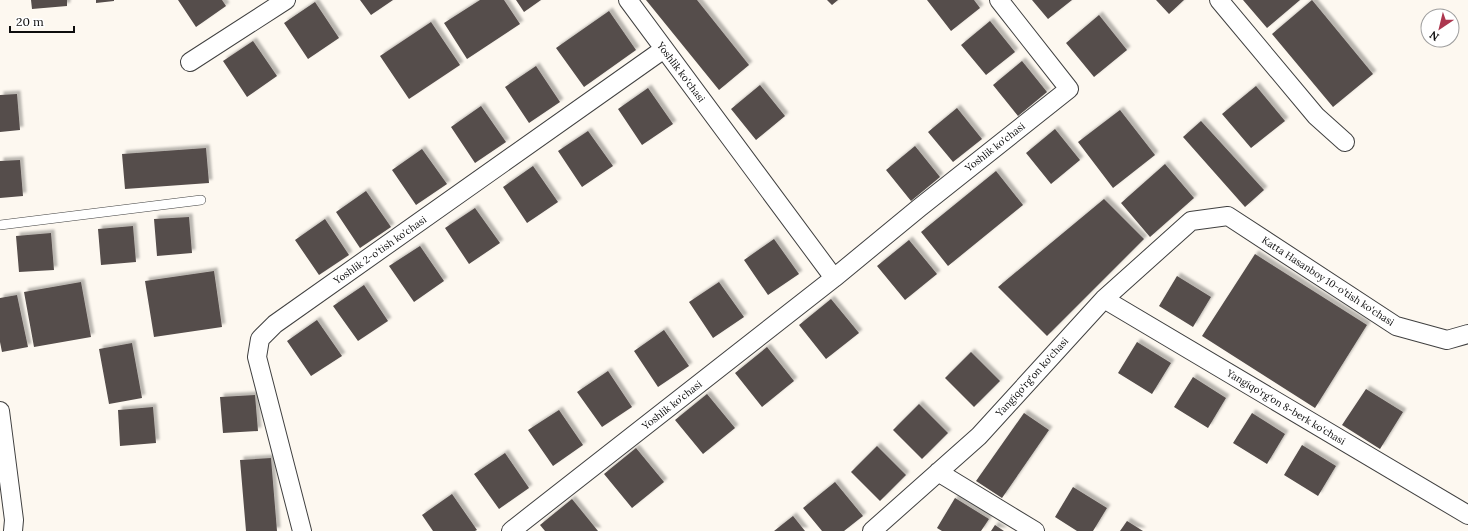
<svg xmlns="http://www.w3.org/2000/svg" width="1468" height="531" font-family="Lora,serif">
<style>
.building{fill:#554d4b;filter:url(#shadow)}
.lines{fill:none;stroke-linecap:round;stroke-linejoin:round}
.service-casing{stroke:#404040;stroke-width:10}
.minor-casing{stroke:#404040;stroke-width:20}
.service{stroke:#fff;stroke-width:9}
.minor{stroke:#fff;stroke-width:18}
.labels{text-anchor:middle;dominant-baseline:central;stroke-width:4;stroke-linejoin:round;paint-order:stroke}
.street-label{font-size:10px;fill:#0d0d0d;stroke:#fff}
</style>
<defs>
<filter id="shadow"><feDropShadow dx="3.5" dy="-3.5" stdDeviation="1" flood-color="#0004"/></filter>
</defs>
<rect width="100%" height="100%" fill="#fdf8f0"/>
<path class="building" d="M31,0H67V6L32,9Z
M96,0H114V1L96,3Z
M178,0H222L226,6L196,27Z
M360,0H393L371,15Z
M480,0H504L520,24L467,59L444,23Z
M516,0H541L524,12Z
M646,0H697L749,65L719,90Z
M827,0H838L832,5Z
M927,0H974L980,8L951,31Z
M1032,0H1072L1048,19Z
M1156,0H1184L1169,14Z
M1243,0H1300L1267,28Z
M1312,0L1373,74L1333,107L1272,34Z
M315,2L339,38L308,59L284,23Z
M609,11L636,50L584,87L556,48Z
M1099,15L1127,50L1094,77L1066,43Z
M990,21L1015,52L986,75L961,45Z
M431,22L460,65L409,99L380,56Z
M253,41L277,76L247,97L223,61Z
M1022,61L1047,92L1018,116L993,85Z
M536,66L560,102L529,123L505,87Z
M760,85L785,116L756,140L731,109Z
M1256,86L1285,121L1251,148L1222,114Z
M648,88L673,124L642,145L618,109Z
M17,94L20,130L0,132V95Z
M481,106L506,142L475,163L451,127Z
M957,108L982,139L953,162L928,132Z
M1120,110L1155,155L1113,188L1078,142Z
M1201,121L1264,190L1245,207L1183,137Z
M1055,129L1080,160L1051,184L1026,153Z
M588,131L613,166L582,187L558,151Z
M915,146L940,177L911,201L886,170Z
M206,148L209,183L125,189L122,154Z
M422,149L447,184L416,205L392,170Z
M20,160L23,196L0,198V161Z
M1165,164L1194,198L1150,237L1121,203Z
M533,166L558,202L527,223L503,187Z
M996,171L1023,205L948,266L921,232Z
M366,191L391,227L360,248L336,212Z
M1104,199L1144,239L1047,336L998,287Z
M475,208L500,243L469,264L445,228Z
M189,217L192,253L157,256L154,219Z
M325,219L349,255L319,275L295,240Z
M133,226L136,262L101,265L98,229Z
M51,233L54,270L19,272L16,236Z
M774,239L799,274L768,295L744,260Z
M909,240L937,274L905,300L877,266Z
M420,246L444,281L414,302L389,266Z
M1255,254L1367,325L1315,408L1202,336Z
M214,271L222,327L154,337L145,281Z
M1177,276L1211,297L1193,327L1159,306Z
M81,282L91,337L34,347L24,292Z
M719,282L744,317L713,338L689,302Z
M364,285L388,321L358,341L333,306Z
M17,295L28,347L2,352L0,342V298Z
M831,299L859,333L826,359L799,325Z
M317,320L342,356L311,376L287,341Z
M664,330L689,366L658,387L634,351Z
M1137,342L1171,363L1152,394L1118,373Z
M132,343L142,398L109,404L99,349Z
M767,347L794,381L762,407L735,373Z
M971,352L1000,381L974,407L945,378Z
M608,371L632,407L602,427L577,392Z
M1193,377L1226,398L1208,428L1174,407Z
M1366,389L1403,412L1380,449L1342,425Z
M707,394L735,428L703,454L675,420Z
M255,395L258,431L223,433L220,397Z
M919,404L948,433L922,459L893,430Z
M153,407L156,443L120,446L118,410Z
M559,410L583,445L553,466L528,430Z
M1024,413L1049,430L1002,498L976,481Z
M1252,413L1285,434L1267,464L1233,443Z
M1302,445L1336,466L1318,496L1284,475Z
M877,446L906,475L880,501L851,472Z
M636,448L664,482L632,508L604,474Z
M505,453L529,488L499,509L474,474Z
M271,458L277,531H246L240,460Z
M835,482L863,516L844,531H822L803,508Z
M1073,487L1107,508L1093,531H1077L1055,517Z
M452,494L477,530L475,531H433L422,515Z
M955,498L989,519L981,531H942L937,528Z
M572,499L598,531H545L540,525Z
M793,516L805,531H774Z
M1127,521L1143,531H1120Z
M995,525L1004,531H991Z"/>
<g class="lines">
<g class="service-casing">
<path id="service" d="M0,225L201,200"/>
</g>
<g class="minor-casing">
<path id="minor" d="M628,0L834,278
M1219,0L1316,116L1345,142
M190,62L286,0
M1104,299L1468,515
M0,411L14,520L13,531
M938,472L1035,531
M302,531L257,357L260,339L275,324L664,49
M511,531L834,278L919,208L1069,89L999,0
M872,531L979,436L1104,299L1191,221L1228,216L1396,326L1447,340L1468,334"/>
</g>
<use href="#service" class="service"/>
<use href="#minor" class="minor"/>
</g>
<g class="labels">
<g class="street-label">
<text transform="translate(681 72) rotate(53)">Yoshlik ko'chasi</text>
<text transform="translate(995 147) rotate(-38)">Yoshlik ko'chasi</text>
<text transform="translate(380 250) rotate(-35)">Yoshlik 2-o'tish ko'chasi</text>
<text transform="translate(1328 281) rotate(33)">Katta Hasanboy 10-o'tish ko'chasi</text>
<text transform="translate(1032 377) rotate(-48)">Yangiqo'rg'on ko'chasi</text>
<text transform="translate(672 405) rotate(-38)">Yoshlik ko'chasi</text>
<text transform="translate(1286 407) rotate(31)">Yangiqo'rg'on 8-berk ko'chasi</text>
</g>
</g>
<g transform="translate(1440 28) rotate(215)"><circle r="19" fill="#ffffff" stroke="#9e9e9e"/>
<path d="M0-3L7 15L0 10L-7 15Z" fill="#ac374f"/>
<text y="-6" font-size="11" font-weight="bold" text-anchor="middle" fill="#0d0d0d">N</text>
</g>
<path d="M10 26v6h64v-6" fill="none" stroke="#0d0d0d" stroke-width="2"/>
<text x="16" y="26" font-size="12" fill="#0d0d0d" stroke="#ffffff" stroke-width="3" paint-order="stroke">20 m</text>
</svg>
